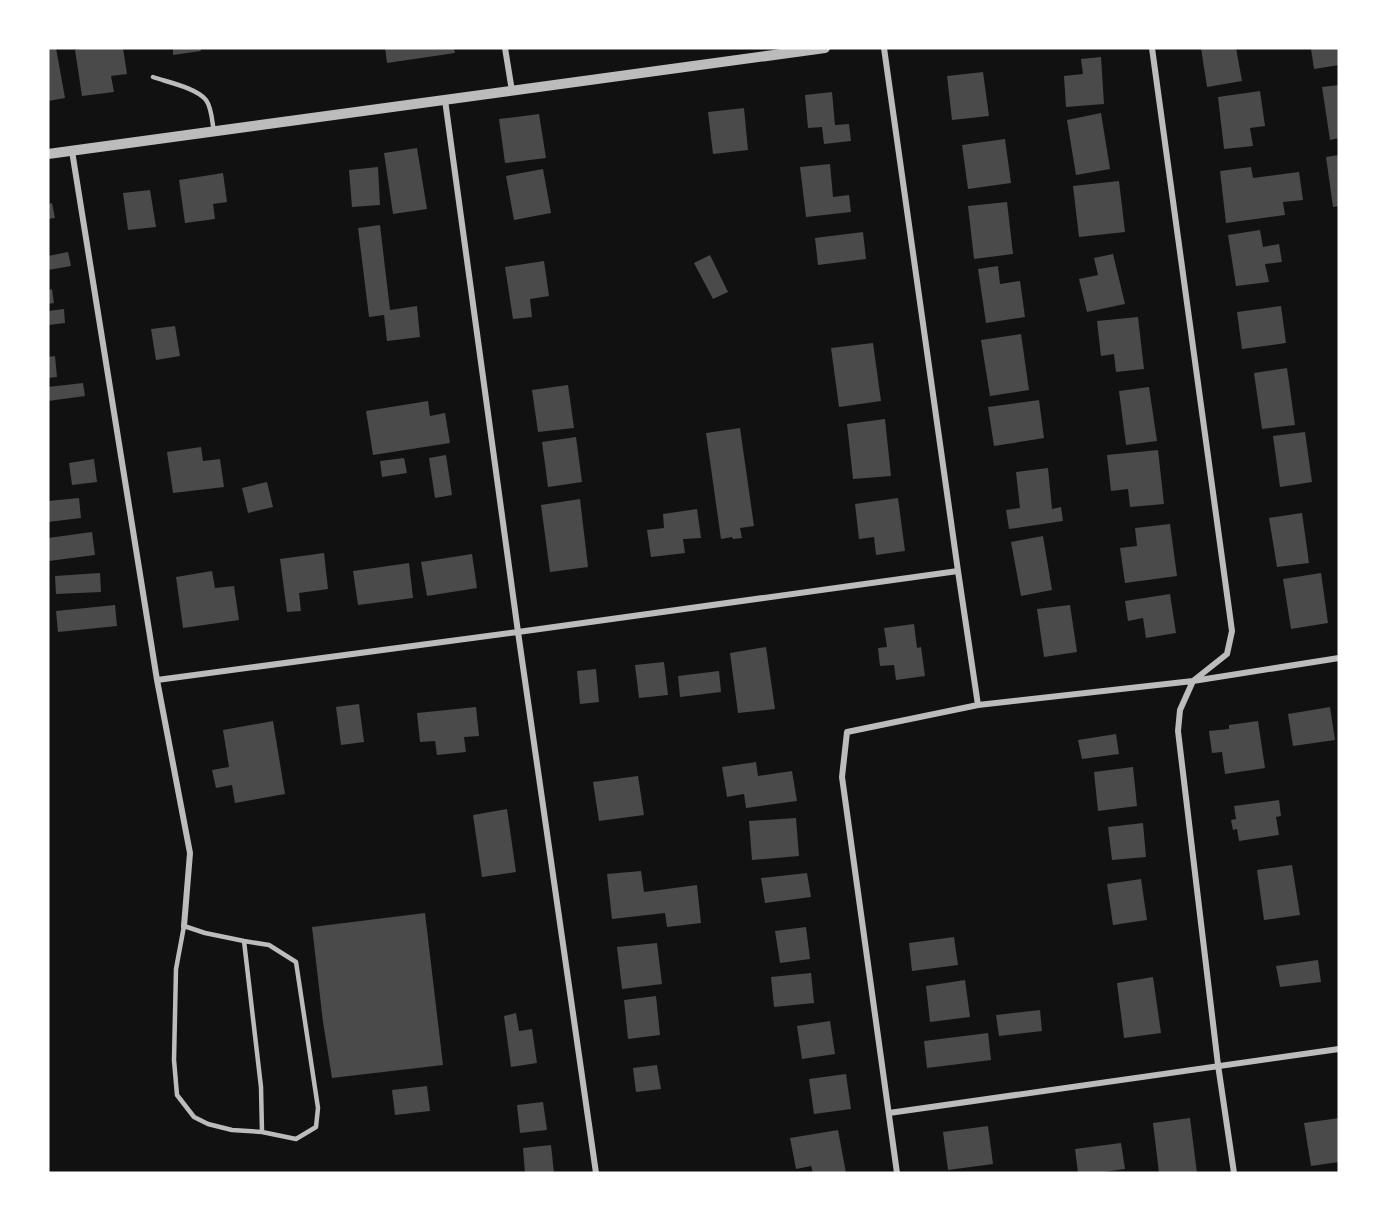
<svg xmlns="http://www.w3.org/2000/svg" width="1387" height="1221" font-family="Helvetica,sans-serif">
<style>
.building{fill:#4a4a4a}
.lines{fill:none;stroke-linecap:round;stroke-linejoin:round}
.service{stroke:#bcbcbc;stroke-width:4.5}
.minor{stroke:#bcbcbc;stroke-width:6}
.tertiary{stroke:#bcbcbc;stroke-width:10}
</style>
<rect width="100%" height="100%" fill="#111"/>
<path class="building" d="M48,48H56L65,98L48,101Z
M88,48H123L127,74L111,76L114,92L82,96L75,50Z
M173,48H200L201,51L173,55Z
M385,48H454L455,53L387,63Z
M1201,48H1236L1242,81L1207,87Z
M1316,48H1339V65L1314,69L1311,49Z
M1101,57L1104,104L1066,107L1064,76L1083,74L1081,59Z
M983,72L989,116L952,120L947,76Z
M1339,85V138L1330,140L1322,87Z
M1260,91L1265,126L1250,128L1253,146L1224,149L1218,97Z
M832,92L835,125L849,124L851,141L824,144L822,127L808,128L805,95Z
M744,108L748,150L713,154L708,112Z
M1101,113L1110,169L1076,175L1067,120Z
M539,114L546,158L505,163L499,119Z
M1005,139L1011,183L968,189L962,145Z
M417,148L427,209L393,214L384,153Z
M1339,155V206L1333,207L1326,157Z
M830,164L833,197L849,195L851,212L806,217L800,167Z
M378,167L380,205L352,207L349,170Z
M1251,167L1253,178L1299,172L1303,200L1283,202L1285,215L1226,223L1220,171Z
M543,169L551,213L514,220L506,176Z
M223,173L227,202L213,204L215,219L185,223L179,180Z
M1119,181L1125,232L1079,237L1073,186Z
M150,190L156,227L128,230L123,193Z
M1007,202L1013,254L974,259L968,206Z
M52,203L55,218L48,219V204Z
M380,225L390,310L417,306L420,337L387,341L384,315L369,317L358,228Z
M1260,230L1263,247L1279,244L1282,262L1265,264L1269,282L1236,286L1228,235Z
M863,232L866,259L818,265L815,238Z
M68,252L71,266L48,270V256Z
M1113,254L1125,304L1087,312L1079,279L1098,275L1094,258Z
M710,255L728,292L713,299L694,263Z
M544,261L549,296L530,299L532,317L513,319L505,267Z
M998,266L1000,284L1020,281L1025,317L986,323L978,269Z
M52,289L54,303L48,304V290Z
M1281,306L1286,343L1242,349L1237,312Z
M64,309L65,323L48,325V311Z
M1138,317L1144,369L1116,372L1114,354L1101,356L1097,321Z
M175,326L180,356L156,360L151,329Z
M1021,334L1029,390L990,396L981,340Z
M873,343L881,401L839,407L831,348Z
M55,356L57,377L48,378V357Z
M1287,368L1295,425L1262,429L1254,373Z
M83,383L85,396L48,401V387Z
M568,385L574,428L538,432L532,390Z
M1149,387L1157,441L1126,445L1119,391Z
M1039,400L1044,438L994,446L988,407Z
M428,401L430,416L445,413L450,443L373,455L366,411Z
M885,419L891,476L853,479L847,424Z
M740,428L754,526L740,528L742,538L733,539L732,537L721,539L706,433Z
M1305,432L1312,482L1280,487L1273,436Z
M576,437L582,482L548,487L542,442Z
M201,447L203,461L220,459L224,487L173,493L167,452Z
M1158,450L1164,504L1130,507L1128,489L1111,491L1107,455Z
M446,455L452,495L435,498L429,458Z
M404,458L407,473L382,477L380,461Z
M94,459L97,482L72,485L69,463Z
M1048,468L1052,509L1061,507L1063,521L1009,529L1006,510L1020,508L1016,472Z
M267,482L273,507L248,513L242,488Z
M79,498L81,518L48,522V501Z
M898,498L905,551L876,555L874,537L859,539L855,504Z
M580,499L588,567L550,572L541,505Z
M697,509L701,538L683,539L685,553L651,557L647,530L664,528L663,514Z
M1302,513L1309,563L1277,567L1269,518Z
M1170,524L1177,576L1125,583L1120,548L1137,546L1135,528Z
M92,532L95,555L49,561L48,538Z
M1043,536L1052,590L1021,596L1011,542Z
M324,553L328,589L299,593L301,611L287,612L280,559Z
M472,554L477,588L427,596L421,562Z
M409,563L413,598L358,605L353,571Z
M212,571L215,588L234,586L239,620L183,628L176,577Z
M100,573L101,592L56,594L55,576Z
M1321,573L1328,623L1291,629L1283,579Z
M1170,594L1176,633L1146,638L1143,618L1128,621L1125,601Z
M115,605L117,626L58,632L56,611Z
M1070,605L1077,652L1044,657L1037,609Z
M914,624L917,648L921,647L925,676L896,680L894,665L880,666L878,648L887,647L884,628Z
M766,647L775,709L738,713L730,653Z
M664,662L668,695L639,698L635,665Z
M596,669L599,702L580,704L577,671Z
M719,671L721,692L680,697L678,676Z
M359,704L364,742L341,745L336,707Z
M476,707L479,736L464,737L466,752L437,755L435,741L420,742L417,713Z
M1330,707L1335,740L1293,746L1288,714Z
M273,721L285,794L235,803L232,785L216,788L212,770L229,767L223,730Z
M1258,721L1265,768L1225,774L1222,752L1212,753L1209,731L1229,729V725Z
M1116,734L1119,754L1082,759L1078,740Z
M756,762L758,776L792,771L797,801L746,808L744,794L727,797L722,767Z
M1133,767L1137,806L1098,811L1094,772Z
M638,776L644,815L599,821L593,782Z
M1279,800L1281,816L1276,817L1279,835L1239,841L1237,829L1233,830L1231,820L1236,819L1234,806Z
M507,809L516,872L482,877L473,815Z
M796,818L799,856L752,860L749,821Z
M1143,823L1146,857L1112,860L1108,827Z
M1292,865L1300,915L1264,920L1257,870Z
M641,871L644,892L697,885L701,923L667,927L665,913L612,919L607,874Z
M807,873L811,897L765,903L761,878Z
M1141,879L1147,920L1113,925L1107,884Z
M425,913L443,1065L332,1078L323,1022L312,927Z
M806,927L810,959L780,963L775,931Z
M954,937L958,965L912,971L909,943Z
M657,943L662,984L622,989L617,947Z
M1318,960L1321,982L1280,987L1276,966Z
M811,973L814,1003L774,1007L771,977Z
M1153,977L1161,1033L1124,1038L1117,983Z
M965,980L970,1017L930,1022L926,986Z
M656,996L660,1035L628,1039L624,1000Z
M1040,1010L1042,1031L999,1036L996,1015Z
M516,1013L519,1031L532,1029L537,1063L511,1067L504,1016Z
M830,1021L835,1054L802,1059L797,1026Z
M988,1033L991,1060L927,1068L924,1041Z
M657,1065L661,1089L636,1092L633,1068Z
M846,1074L851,1109L814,1114L809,1079Z
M427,1086L430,1111L395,1115L392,1090Z
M543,1102L547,1130L520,1133L517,1105Z
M1190,1118L1197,1173H1159L1153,1123Z
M1339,1118V1162L1311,1166L1304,1123Z
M988,1126L993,1164L948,1170L943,1132Z
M838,1130L846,1173H813L811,1166L796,1169L790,1138Z
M1121,1143L1125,1169L1096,1173H1078L1075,1149Z
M551,1145L554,1173H525L523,1148Z"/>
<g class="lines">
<path class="service" d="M153,77C167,82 197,88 206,100C212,108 212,122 214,132
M184,926L205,933L244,941L261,1087L262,1132L232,1130L208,1124L194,1117L177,1095L174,1060L176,969Z
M244,941L269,945L296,962L318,1108L316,1127L296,1139L262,1132"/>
<path class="minor" d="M505,48L512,91
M884,48L958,571L978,705
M1152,48L1232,631L1227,654L1193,681L1180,710L1178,731L1218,1065L1234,1173
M445,100L518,632L596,1173
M72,151L157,680L190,853L184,926
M157,680L518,632L958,571
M889,1113L1339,1049
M897,1173L842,777L847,732L978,705L1193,681L1339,658"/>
<path class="tertiary" d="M48,154L825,48"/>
</g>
<rect width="1387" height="1221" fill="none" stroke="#ffffff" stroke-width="99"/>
</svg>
